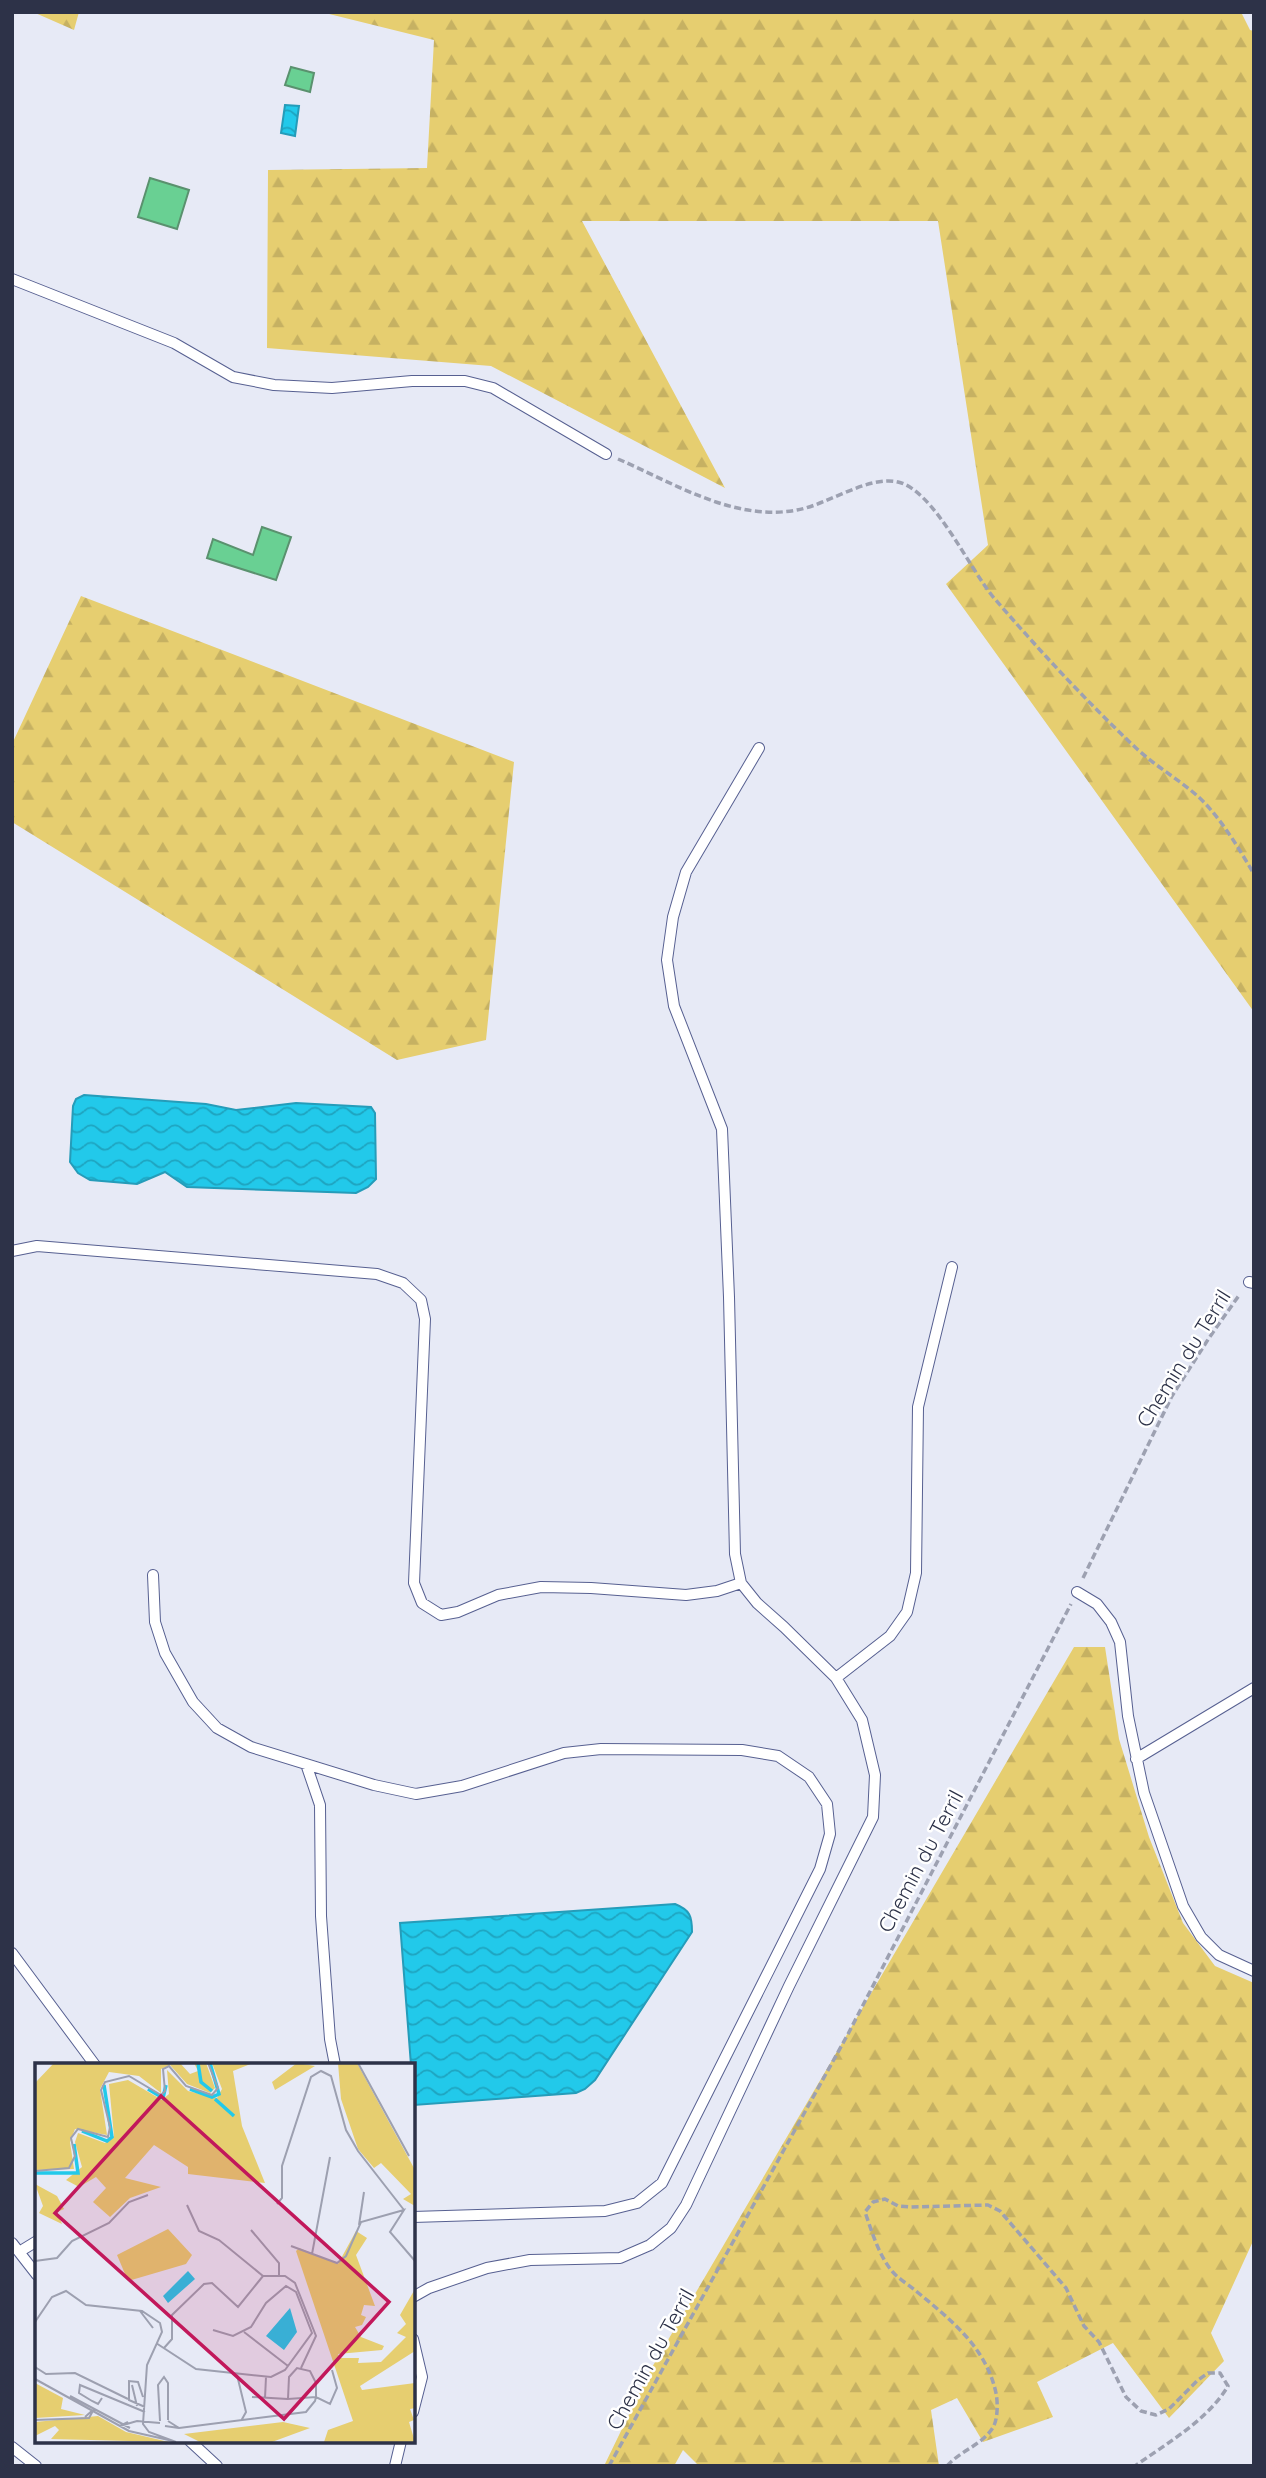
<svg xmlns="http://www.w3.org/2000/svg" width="1266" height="2478" font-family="Quicksand,sans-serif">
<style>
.forest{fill:url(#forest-firs)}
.water{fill:url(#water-waves);stroke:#259cb9;stroke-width:2}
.building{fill:#69d093;stroke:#5a916e;stroke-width:2}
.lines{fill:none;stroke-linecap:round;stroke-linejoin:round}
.service-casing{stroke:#576091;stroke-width:12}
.path{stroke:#9da1b1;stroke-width:3.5;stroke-dasharray:7 3.5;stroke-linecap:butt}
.service{stroke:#fff;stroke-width:10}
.labels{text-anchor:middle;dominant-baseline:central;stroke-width:5;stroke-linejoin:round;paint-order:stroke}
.street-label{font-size:21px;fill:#2d3248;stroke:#fff}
.inset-river{fill:none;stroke:#22c9ea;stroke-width:3.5}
.inset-road{fill:none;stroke:#9da0b0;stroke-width:2}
.view{fill:#c2185b;fill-opacity:0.15;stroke:#c2185b;stroke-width:3.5}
.inset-edge{fill:none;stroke:#2d3248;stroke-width:3.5}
</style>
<defs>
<pattern id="forest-firs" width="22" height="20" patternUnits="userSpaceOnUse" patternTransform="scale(1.75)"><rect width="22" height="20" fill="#e6ce70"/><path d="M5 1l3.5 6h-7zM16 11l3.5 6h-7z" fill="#c6b162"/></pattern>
<pattern id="water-waves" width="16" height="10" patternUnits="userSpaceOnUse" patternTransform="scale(1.75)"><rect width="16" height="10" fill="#22c9ea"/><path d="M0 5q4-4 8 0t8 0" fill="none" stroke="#1ea4c0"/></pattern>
</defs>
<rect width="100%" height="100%" fill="#e7eaf6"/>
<path class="forest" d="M33,12H79L74,30Z
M321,12H1241L1250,30L1254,31V1012L946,584L988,545L938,221H582L725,488L491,366L267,348L268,170L427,168L434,40Z
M81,596L514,762L486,1040L397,1060L12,822V744Z
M1074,1647H1105L1119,1739L1149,1837L1183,1923L1215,1966L1254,1983V2239L1211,2333L1224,2361L1169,2418L1113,2343L1037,2382L1053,2417L983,2442L957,2398L931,2410L939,2466H699L683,2450L674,2466H604L651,2369Z"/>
<path class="water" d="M285,105L299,106L295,136L281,133Z
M84,1095L206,1104L236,1110L296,1103L371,1107L375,1113L376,1179L368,1187L356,1193L187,1187L165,1172L137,1184L90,1180L78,1173L70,1162L73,1106L76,1099Z
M675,1904C690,1910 692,1916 692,1932L595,2080L585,2089L576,2093L414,2105L413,2065H411L400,1923Z"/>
<path class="building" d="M291,67L314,73L310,92L285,85Z
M150,178L189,190L177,229L138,217Z
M262,527L291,537L276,580L207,558L213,539L253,555Z"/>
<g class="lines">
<g class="service-casing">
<path id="service" d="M12,279L174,343L233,377L274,385L332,388L412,381H465L493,388L606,454
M12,1251L37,1246L377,1274L403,1283L421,1300L425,1319L414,1583L422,1603L441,1615L458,1612L498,1595L541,1587L591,1588L686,1595L717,1591L741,1583
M1249,1282L1254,1283
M153,1575L155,1622L165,1653L193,1702L217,1728L251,1747L374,1785L416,1794L462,1786L564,1753L601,1749L742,1750L778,1756L809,1777L827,1804L830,1834L820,1869L662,2183L637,2203L605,2211L413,2217
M1077,1592L1097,1604L1111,1622L1120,1642L1128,1716L1144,1793L1183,1906L1201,1937L1219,1955L1254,1971
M836,1678L890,1636L907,1612L916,1573L918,1407L952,1267
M1136,1759L1254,1688
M306,1764L320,1805L321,1916L330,2039L335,2065
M12,1953L95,2065
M12,2243L37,2275
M19,2252L37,2241
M413,2297L429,2288L487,2268L530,2260L620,2258L650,2245L671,2228L686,2205L789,1986L873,1817L875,1775L862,1720L836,1678L784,1627L757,1603L741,1583L735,1554L729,1297L722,1129L674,1006L667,960L673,917L686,872L759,748
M413,2339L422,2377L413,2412
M190,2441L217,2466
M12,2447L36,2466
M395,2466L401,2441"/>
</g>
<path class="path" d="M618,459C674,483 734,522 797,510C827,505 868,475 898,482C934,490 970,570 994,598C1039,650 1086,701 1136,748C1154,765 1175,777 1194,793C1218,813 1238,847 1254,874
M1083,1578L1172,1396L1209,1338L1240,1294
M609,2466L848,2034L1071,1604
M947,2466C960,2451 980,2446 992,2429C998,2421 998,2403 996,2393C986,2347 951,2320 916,2291C908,2284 897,2278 891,2270C878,2253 872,2232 865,2212L873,2202L885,2199L898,2206L910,2207L988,2205L1000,2211L1066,2288L1084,2326L1099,2342L1126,2397L1141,2411L1156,2415L1169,2409L1198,2380L1208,2373H1220L1228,2386C1208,2420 1167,2443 1135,2466"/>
<use href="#service" class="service"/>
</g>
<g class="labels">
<g class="street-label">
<text transform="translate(1183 1358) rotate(-58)">Chemin du Terril</text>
<text transform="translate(920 1861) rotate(-62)">Chemin du Terril</text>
<text transform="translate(650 2359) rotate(-61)">Chemin du Terril</text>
</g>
</g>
<g transform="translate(35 2063)">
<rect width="380" height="380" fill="#e7eaf6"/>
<path d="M19,0H145L155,11L163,8L159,0H171L180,25L175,30L152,21L135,2L126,6V30L104,13L74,9L65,26L72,72L40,66L35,79L39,106L0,107V20ZM177,0H218L198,8L207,63L230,120L153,111V104L119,82L90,115L126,124L95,135L75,154L58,139L71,125L61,114L44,124L31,117L47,104L40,79L43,70L70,80L79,73L74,21L93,17L127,37L134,31L132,7L153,28L182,35L187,26ZM262,0L280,3L240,27L237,19ZM303,0H322L380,107V143L368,136L376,131L346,100L339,105L323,86L306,36ZM0,121L22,133L29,146L22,149L27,161L4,150L8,143ZM133,166L157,192L151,201L93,218L82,192ZM321,168L332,175L321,192L340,243L329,242L326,252L331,254L327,262L320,264L326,274L349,283L347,287L303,291L305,295H324L323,300L346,299L371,274L362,270L371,261L365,252L380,226V288L325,323L327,327L380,320V345L375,346L379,357L374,359L380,379H256H289L293,367L318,358L261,188L264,185L303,201ZM0,320L28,335L26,346L50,352L0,355ZM63,353L91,369L134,379L16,376L24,367L20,363L0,373V359ZM248,359L275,365L237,379H165L149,371Z" fill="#e6ce70"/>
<path d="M153,208L160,216L133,240L128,233ZM255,245L262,269L249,287L231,273Z" fill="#22c9ea"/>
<path class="inset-river" d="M163,0L166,19L177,28M113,26L128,35L131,22M155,26L177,34L184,31L175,0M180,36L199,53M47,68L72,78L77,74L69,22M0,110H43L39,81"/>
<path class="inset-road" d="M323,0L374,93M0,108L34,105L40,93L36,75L43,66L73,74L75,64L66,27L70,19L94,13L126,32L130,28L128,6L134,3L151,23L177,32L183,25L173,0M242,141L247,135V103L276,14L286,8L296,13L311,67L323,88L369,147M152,142L164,168L184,177L228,213H250L260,220L281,273L266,305M324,162L329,129M216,167L244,200V212M256,183L302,200L311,193L326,159L369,147L355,169L380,198M277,191L295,94M0,198L22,195L37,178L74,160L94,139L113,132M105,248L118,265M0,259L17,234L31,228L51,242L107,248L125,260L127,269L112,302L108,361L114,369L141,379M209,269L253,303M121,280L161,306L236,314L250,307L277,270L261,229L251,223L231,240L216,264L198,273L178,267M129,285L137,276V252L169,221L177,220L203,244L228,213M0,304L11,311L40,310L93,336M202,312L211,349L206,358M0,316L94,368L138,378M97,322L102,343M35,333L95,365M108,334L103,319L94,318V337L110,344M217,334L253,336M67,335L63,341L57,338L44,330L45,322L110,349M230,335L231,314M0,357L54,355L59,346L50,354M125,358L123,322L129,314L133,320V357M93,359L85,363L102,358L125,360M130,363L144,365L133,358M144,365L271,349L280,338L281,334V320L275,308L262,305L254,314L253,336L281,334L295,341L302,325L297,307"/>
<path class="view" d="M126,33L354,239L249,356L20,150Z"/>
<rect width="380" height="380" class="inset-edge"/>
</g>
<rect width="1266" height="2478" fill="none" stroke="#2d3248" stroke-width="28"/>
</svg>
